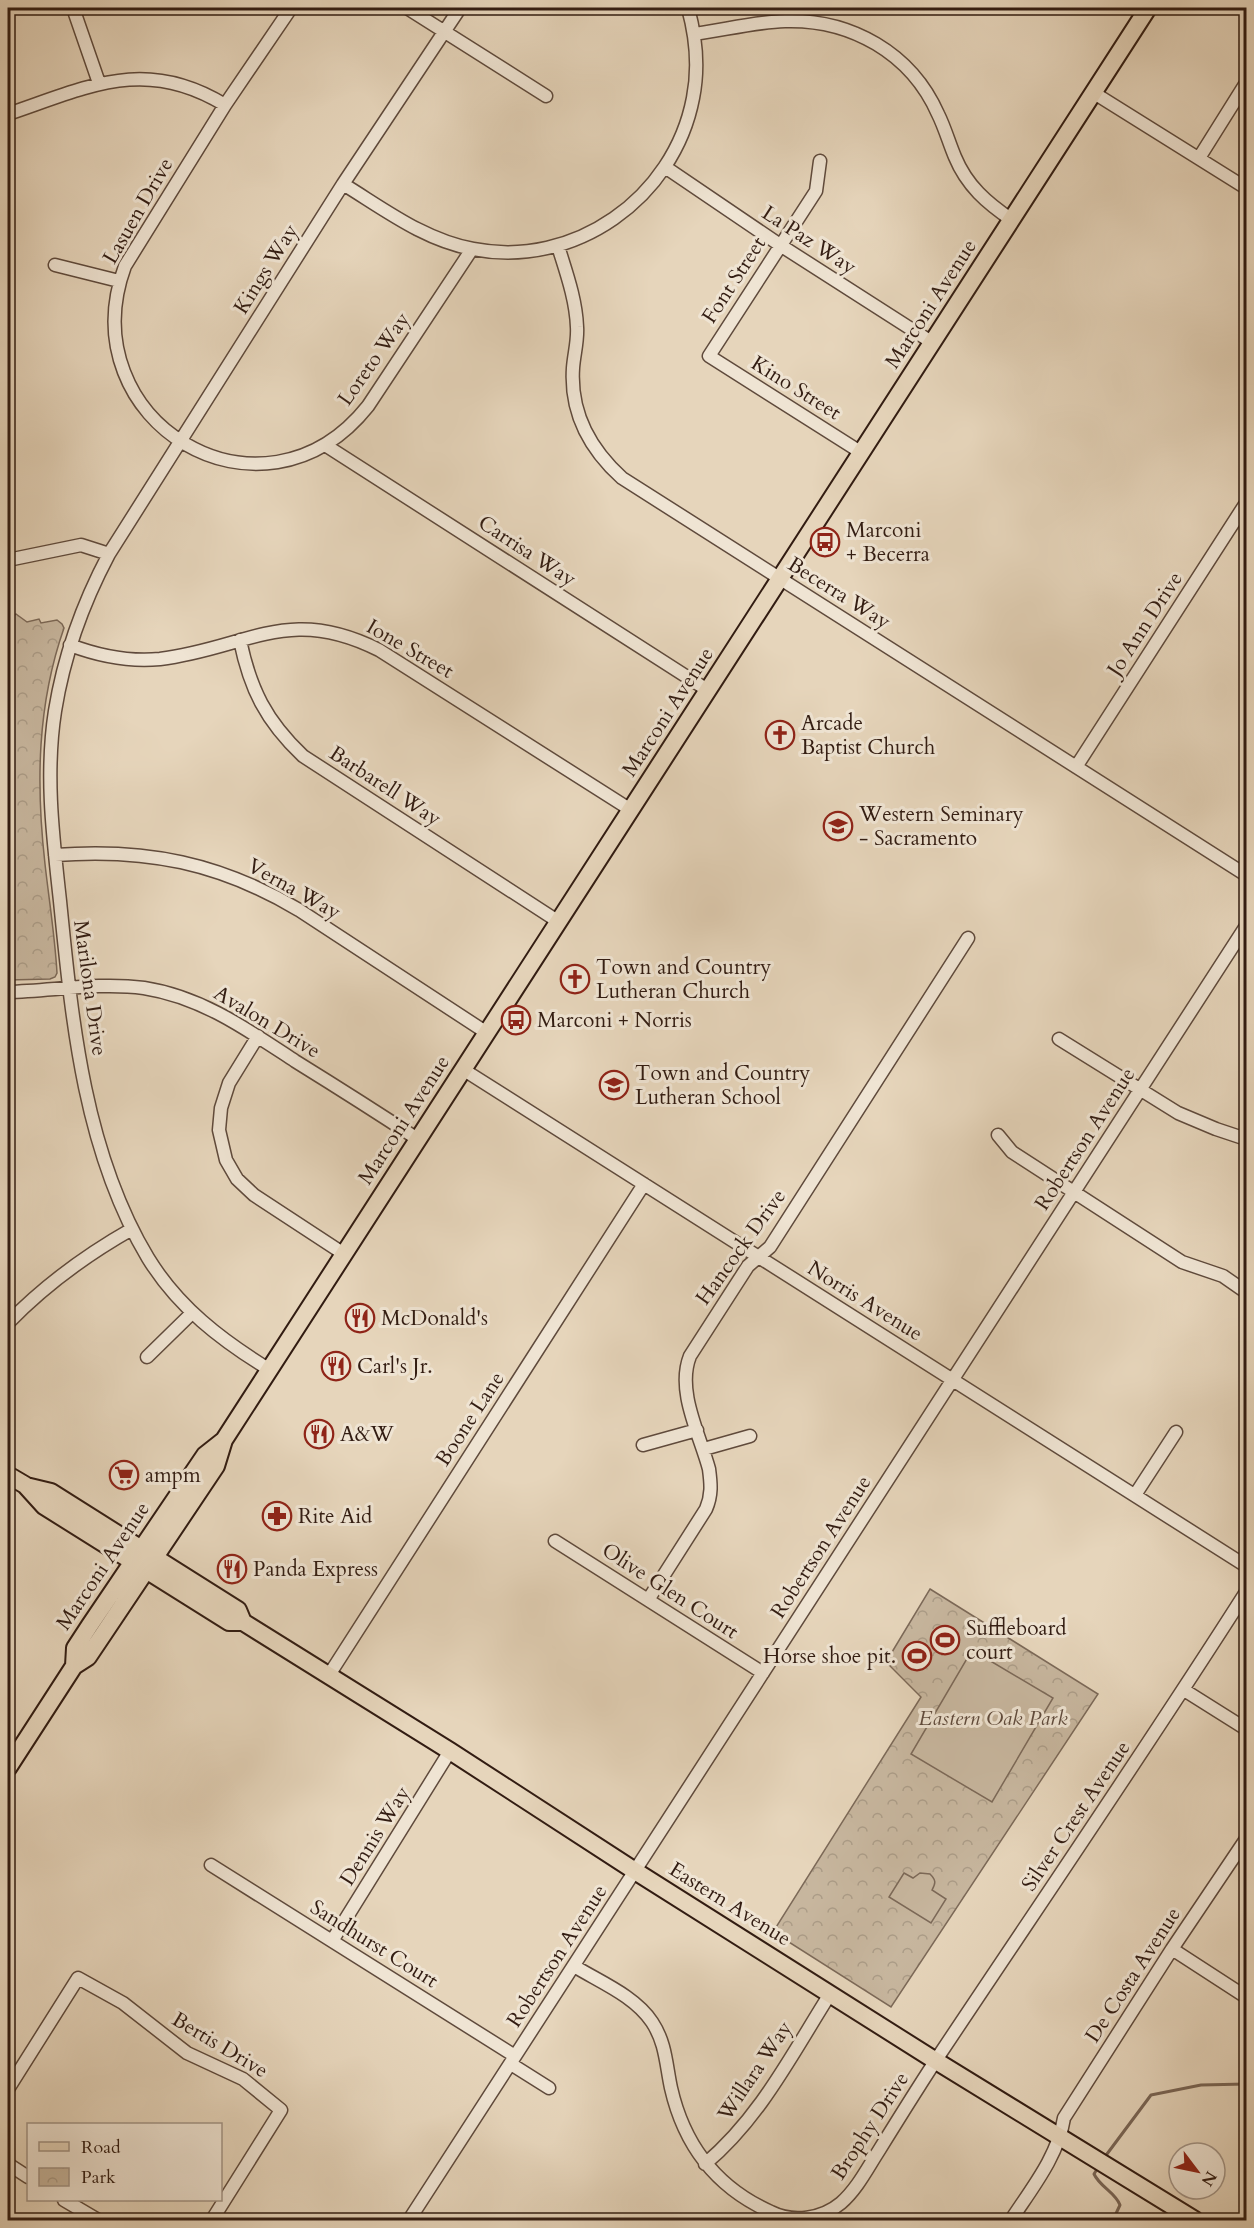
<svg xmlns="http://www.w3.org/2000/svg" width="1254" height="2228" font-family="Cardo,serif">
<style>
.park{fill:url(#park-crowns);stroke:#7c6958;stroke-width:1.5}
.pitch{fill:#c7b69e;stroke:#7c6958;stroke-width:1.5}
.lines{fill:none;stroke-linecap:round;stroke-linejoin:round}
.stream{stroke:#796555;stroke-width:3}
.minor-casing{stroke:#5f4a3c;stroke-width:15}
.major-casing{stroke:#321c12;stroke-width:20}
.minor{stroke:#efe4d3;stroke-width:12}
.major{stroke:#e6d5bb;stroke-width:16}
.labels{text-anchor:middle;dominant-baseline:central;stroke-width:6;stroke-linejoin:round;paint-order:stroke}
.street-label{font-size:21px;fill:#321c12;stroke:#efe4d3}
.poi-label{font-size:21px;fill:#321c12;stroke:#efe4d3;text-anchor:start}
.park-label{font-size:21px;font-style:italic;fill:#5f4a3c;stroke:#efe4d3}
</style>
<defs>
<pattern id="park-crowns" width="20" height="18" patternUnits="userSpaceOnUse" patternTransform="scale(1.5)"><rect width="20" height="18" fill="#c7b69e"/><path d="M2 6a3 3 0 1 1 6 0M12 15a3 3 0 1 1 6 0" fill="none" stroke="#ab9c87"/></pattern>
</defs>
<rect width="100%" height="100%" fill="#e6d5bb"/>
<filter id="stains"><feTurbulence type="fractalNoise" baseFrequency=".00333" numOctaves="4"/><feColorMatrix values="0 0 0 0 .2 0 0 0 0 .09 0 0 0 0 .02 0 0 0 .5 -.17"/></filter>
<radialGradient id="worn" r=".72"><stop offset=".6" stop-color="#630" stop-opacity="0"/><stop offset="1" stop-color="#630" stop-opacity=".3"/></radialGradient>
<path class="park" d="M16,614L27,622L39,619L41,623L57,620L62,624L64,628C37,705 36,784 45,864C49,900 55,937 57,973L55,977L50,979L8,980V621Z
M930,1589L1098,1694L891,2007L773,1932L921,1697L886,1662Z"/>
<path class="pitch" d="M972,1650L1053,1698L992,1802L911,1754Z
M904,1873L913,1878L920,1873L930,1874C936,1880 936,1883 932,1890L946,1899L931,1923L889,1897Z"/>
<g class="lines">
<path class="stream" d="M1104,2158L1151,2095L1201,2085L1246,2084
M1099,2166L1094,2174C1100,2187 1115,2192 1120,2205L1113,2220"/>
<g class="minor-casing">
<path id="minor" d="M73,8L99,83
M291,8L225,105L125,266C68,421 262,539 368,406L472,249
M407,8L546,96
M694,34C724,30 755,22 785,21C851,19 911,53 938,114C945,128 949,143 955,157C967,186 987,203 1012,220
M1094,93L1246,188
M8,114C88,87 145,56 225,105
M1199,158L1246,83
M820,161L816,191L709,356L862,453
M665,167L780,245L933,343
M343,184C384,209 424,240 473,249C574,269 674,198 693,98C699,68 696,37 688,8
M558,246C566,272 576,299 577,327C578,341 574,354 573,368C570,413 590,449 622,478L1246,875
M55,265L119,281
M325,445L709,691
M8,560L81,545L109,554
M240,640C250,689 266,721 303,756L559,922
M70,645C99,656 129,662 160,659C248,648 288,604 379,650L631,810
M1076,767L1246,503
M55,855C146,848 220,863 299,910L487,1033
M8,992C53,991 98,982 144,988C202,997 248,1030 295,1061C337,1087 378,1113 419,1140
M258,1036L229,1083L221,1108L219,1130L226,1160L237,1179L254,1195L344,1254
M1059,1039L1178,1113L1216,1129L1246,1139
M464,1070L1246,1566
M998,1135L1012,1152L1182,1262L1223,1276L1246,1292
M8,1323C45,1285 86,1255 132,1229
M147,1357L192,1313
M270,1370C221,1340 178,1307 148,1258C84,1151 72,1021 60,901C53,837 45,775 55,711C64,655 83,603 109,554L343,184L460,8
M643,1445L697,1430
M704,1449L750,1436
M1135,1495L1176,1432
M555,1541L763,1673
M648,1600L706,1509C712,1495 711,1484 709,1469C700,1435 676,1391 690,1356L748,1266L770,1247L968,938
M329,1675L644,1184
M1184,1690L1246,1729
M211,1865L515,2056
M332,1941L450,1751
M1172,1949L1246,1997
M574,1966C600,1982 635,1996 652,2022C666,2043 666,2065 671,2088C684,2145 717,2188 771,2212C793,2223 822,2219 841,2203C857,2189 867,2169 878,2152C899,2118 920,2084 942,2051C1044,1898 1148,1746 1246,1592
M511,2064L549,2088
M8,2089L78,1978L123,2003L187,2053L243,2079L281,2110L212,2220
M8,2164L28,2177
M705,2164C760,2118 792,2054 830,1994
M64,2200L98,2220
M409,2220L1246,926
M1011,2220C1032,2188 1058,2156 1064,2118L1172,1949L1246,1839"/>
</g>
<g class="major-casing">
<path id="major" d="M8,1475L25,1485L44,1506L229,1622H243L450,1751L635,1871L928,2056L1195,2220
M26,1486L51,1492L238,1610L243,1622
M74,1666L75,1648L90,1625L205,1455L224,1440
M8,1768L74,1666L88,1657L216,1466L224,1440L1148,8"/>
</g>
<use href="#minor" class="minor"/>
<use href="#major" class="major"/>
</g>
<defs>
<g id="bus-ring" transform="scale(1.5)"><circle r="9.5" fill="#efe4d3" stroke="#8f2418" stroke-width="1.5"/><path d="M-5-6H5V4H4V6H2V4H-2V6H-4V4H-5ZM-3.5-4V0h7V-4ZM-3.5 1.2v1.5H-2V1.2ZM2 1.2v1.5H3.5V1.2Z" fill="#8f2418"/></g>
<g id="church-ring" transform="scale(1.5)"><circle r="9.5" fill="#efe4d3" stroke="#8f2418" stroke-width="1.5"/><path d="M-1.2-6h2.4v3.5h3.3v2.4h-3.3V6h-2.4V-.1h-3.3v-2.4h3.3Z" fill="#8f2418"/></g>
<g id="school-ring" transform="scale(1.5)"><circle r="9.5" fill="#efe4d3" stroke="#8f2418" stroke-width="1.5"/><path d="M0-5L7-2L0 1L-7-2ZM-4 1L0 2.5L4 1V4Q0 6-4 4Z" fill="#8f2418"/></g>
<g id="restaurant-ring" transform="scale(1.5)"><circle r="9.5" fill="#efe4d3" stroke="#8f2418" stroke-width="1.5"/><path d="M-5-6h1v4h1v-4h1v4h1v-4h1v5L-1.5 .5V6h-2V.5L-5-1ZM5-6V6H3V1.5H1.5Q1.5-4 5-6Z" fill="#8f2418"/></g>
<g id="supermarket-ring" transform="scale(1.5)"><circle r="9.5" fill="#efe4d3" stroke="#8f2418" stroke-width="1.5"/><path d="M-6-5.5h2.5l.6 2H6L4.5 2H-2.5L-4.4-4H-6ZM-1.5 3.2a1.3 1.3 0 1 0 .1 0ZM3 3.2a1.3 1.3 0 1 0 .1 0Z" fill="#8f2418"/></g>
<g id="pharmacy-ring" transform="scale(1.5)"><circle r="9.5" fill="#efe4d3" stroke="#8f2418" stroke-width="1.5"/><path d="M-2-6h4v4h4v4h-4v4h-4v-4h-4v-4h4Z" fill="#8f2418"/></g>
<g id="stadium-ring" transform="scale(1.5)"><circle r="9.5" fill="#efe4d3" stroke="#8f2418" stroke-width="1.5"/><path d="M0-5a6.5 5 0 1 0 0 10a6.5 5 0 1 0 0-10ZM-3.5-1.8h7v3.6h-7Z" fill="#8f2418"/></g>
</defs>
<g fill-rule="evenodd">
<use href="#bus-ring" x="825" y="542"/>
<use href="#church-ring" x="780" y="735"/>
<use href="#school-ring" x="838" y="826"/>
<use href="#church-ring" x="575" y="979"/>
<use href="#bus-ring" x="516" y="1020"/>
<use href="#school-ring" x="614" y="1085"/>
<use href="#restaurant-ring" x="360" y="1318"/>
<use href="#restaurant-ring" x="336" y="1366"/>
<use href="#restaurant-ring" x="319" y="1434"/>
<use href="#supermarket-ring" x="124" y="1475"/>
<use href="#pharmacy-ring" x="277" y="1516"/>
<use href="#restaurant-ring" x="232" y="1569"/>
<use href="#stadium-ring" x="945" y="1640"/>
<use href="#stadium-ring" x="917" y="1656"/>
</g>
<g class="labels">
<g class="street-label">
<text transform="translate(138 211) rotate(-60)">Lasuen Drive</text>
<text transform="translate(809 240) rotate(33)">La Paz Way</text>
<text transform="translate(266 269) rotate(-58)">Kings Way</text>
<text transform="translate(734 280) rotate(-57)">Font Street</text>
<text transform="translate(931 304) rotate(-57)">Marconi Avenue</text>
<text transform="translate(374 359) rotate(-55)">Loreto Way</text>
<text transform="translate(796 388) rotate(32)">Kino Street</text>
<text transform="translate(527 551) rotate(33)">Carrisa Way</text>
<text transform="translate(839 593) rotate(32)">Becerra Way</text>
<text transform="translate(1145 624) rotate(-57)">Jo Ann Drive</text>
<text transform="translate(410 649) rotate(30)">Ione Street</text>
<text transform="translate(668 712) rotate(-57)">Marconi Avenue</text>
<text transform="translate(385 786) rotate(33)">Barbarell Way</text>
<text transform="translate(294 889) rotate(29)">Verna Way</text>
<text transform="translate(90 988) rotate(82)">Marilona Drive</text>
<text transform="translate(267 1022) rotate(31)">Avalon Drive</text>
<text transform="translate(404 1120) rotate(-57)">Marconi Avenue</text>
<text transform="translate(1085 1139) rotate(-57)">Robertson Avenue</text>
<text transform="translate(741 1247) rotate(-54)">Hancock Drive</text>
<text transform="translate(865 1301) rotate(32)">Norris Avenue</text>
<text transform="translate(470 1419) rotate(-57)">Boone Lane</text>
<text transform="translate(821 1547) rotate(-57)">Robertson Avenue</text>
<text transform="translate(103 1566) rotate(-56)">Marconi Avenue</text>
<text transform="translate(670 1591) rotate(33)">Olive Glen Court</text>
<text transform="translate(1076 1816) rotate(-56)">Silver Crest Avenue</text>
<text transform="translate(375 1836) rotate(-58)">Dennis Way</text>
<text transform="translate(730 1904) rotate(32)">Eastern Avenue</text>
<text transform="translate(374 1944) rotate(32)">Sandhurst Court</text>
<text transform="translate(557 1956) rotate(-57)">Robertson Avenue</text>
<text transform="translate(1133 1975) rotate(-57)">De Costa Avenue</text>
<text transform="translate(220 2045) rotate(31)">Bertis Drive</text>
<text transform="translate(755 2071) rotate(-56)">Willara Way</text>
<text transform="translate(870 2126) rotate(-57)">Brophy Drive</text>
</g>
<g class="poi-label">
<text x="846" y="530">Marconi<tspan x="846" dy="24">+ Becerra</tspan></text>
<text x="801" y="723">Arcade<tspan x="801" dy="24">Baptist Church</tspan></text>
<text x="859" y="814">Western Seminary<tspan x="859" dy="24">- Sacramento</tspan></text>
<text x="596" y="967">Town and Country<tspan x="596" dy="24">Lutheran Church</tspan></text>
<text x="537" y="1020">Marconi + Norris</text>
<text x="635" y="1073">Town and Country<tspan x="635" dy="24">Lutheran School</tspan></text>
<text x="381" y="1318">McDonald's</text>
<text x="357" y="1366">Carl's Jr.</text>
<text x="340" y="1434">A&amp;W</text>
<text x="145" y="1475">ampm</text>
<text x="298" y="1516">Rite Aid</text>
<text x="253" y="1569">Panda Express</text>
<text x="966" y="1628">Suffleboard<tspan x="966" dy="24">court</tspan></text>
<text x="896" y="1656" text-anchor="end">Horse shoe pit.</text>
</g>
<g class="park-label">
<text x="993" y="1718">Eastern Oak Park</text>
</g>
</g>
<rect width="1254" height="2228" fill="none" stroke="#e6d5bb" stroke-width="30"/>
<rect x="9" y="9" width="1236" height="2210" fill="none" stroke="#321c12" stroke-width="3"/>
<rect x="15" y="15" width="1224" height="2198" fill="none" stroke="#321c12" stroke-width="1.5"/>
<rect x="27" y="2123" width="195" height="78" fill="#efe4d3" stroke="#a39486" stroke-width="1.5"/>
<rect x="39" y="2142" width="30" height="9" fill="#e6d5bb" stroke="#a39486" stroke-width="1.5"/>
<text x="81" y="2153" font-size="18" fill="#321c12">Road</text>
<rect x="39" y="2168" width="30" height="18" fill="url(#park-crowns)" stroke="#a39486" stroke-width="1.5"/>
<text x="81" y="2183" font-size="18" fill="#321c12">Park</text>
<g transform="translate(1197 2171) rotate(122)"><circle r="28" fill="#efe4d3" stroke="#a39486" stroke-width="1.5"/>
<path d="M0-4.5L10 22L0 15L-10 22Z" fill="#8f2418"/>
<text y="-9" font-size="16" font-weight="bold" text-anchor="middle" fill="#321c12">N</text>
</g>
<rect width="100%" height="100%" filter="url(#stains)"/>
<rect width="100%" height="100%" fill="url(#worn)"/>
</svg>
